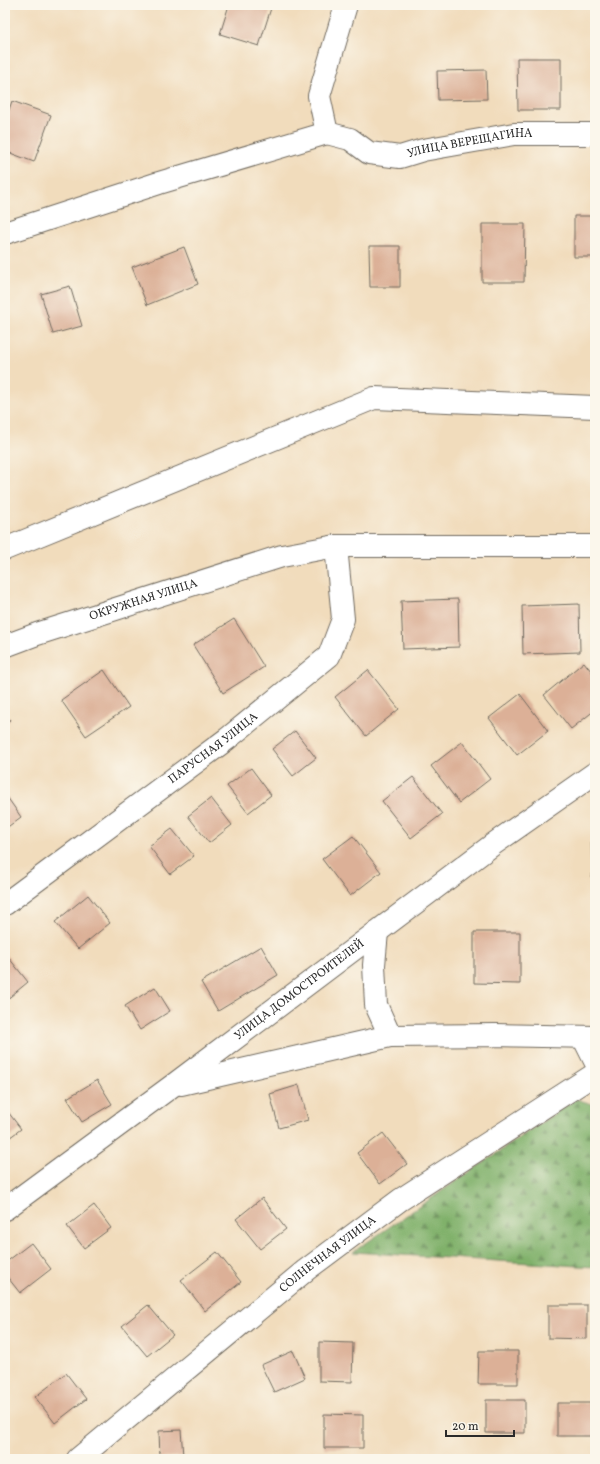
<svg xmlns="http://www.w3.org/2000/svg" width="600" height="1464" font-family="Vollkorn,serif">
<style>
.forest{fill:url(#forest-firs);stroke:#566e4b}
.building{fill:#dcb097}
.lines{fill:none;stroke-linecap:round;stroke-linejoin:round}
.minor-casing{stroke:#70695e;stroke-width:24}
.minor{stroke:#fff;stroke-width:22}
.labels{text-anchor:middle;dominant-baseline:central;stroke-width:3;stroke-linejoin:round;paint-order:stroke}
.street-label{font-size:12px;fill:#2b2b2b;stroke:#fbf7ec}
</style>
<defs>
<pattern id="forest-firs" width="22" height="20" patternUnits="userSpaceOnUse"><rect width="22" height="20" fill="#80b16b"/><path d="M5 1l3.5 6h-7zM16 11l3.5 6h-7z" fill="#699058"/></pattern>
</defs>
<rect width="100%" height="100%" fill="#fbf7ec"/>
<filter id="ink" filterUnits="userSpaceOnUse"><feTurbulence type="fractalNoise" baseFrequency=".025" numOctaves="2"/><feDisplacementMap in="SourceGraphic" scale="8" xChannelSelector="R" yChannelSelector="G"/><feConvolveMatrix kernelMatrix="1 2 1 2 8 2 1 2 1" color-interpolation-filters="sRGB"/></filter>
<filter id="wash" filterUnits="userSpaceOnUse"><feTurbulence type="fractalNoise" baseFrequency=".012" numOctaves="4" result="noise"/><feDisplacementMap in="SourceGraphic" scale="16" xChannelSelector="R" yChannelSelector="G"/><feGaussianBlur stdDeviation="0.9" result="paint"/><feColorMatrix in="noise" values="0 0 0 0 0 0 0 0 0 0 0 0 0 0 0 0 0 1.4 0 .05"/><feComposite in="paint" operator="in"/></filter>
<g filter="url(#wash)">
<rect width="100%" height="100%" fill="#f1dcbc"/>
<path class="forest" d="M576,1099L595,1105V1267L353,1252Z"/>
<g id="blocks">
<path class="building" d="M229,5H272L259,46L220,34Z
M517,58H561V110H518Z
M486,70L487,99L438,100L437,71Z
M12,101L51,115L34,162L5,151V121Z
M574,216H595V257H574Z
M482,224H525L524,282H482Z
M369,246H400V287H370Z
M184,247L198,284L147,305L132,267Z
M70,286L82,326L53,334L41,294Z
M458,599L459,647L403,649L401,601Z
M579,604L580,652L523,654L522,606Z
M234,619L264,667L223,693L193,645Z
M584,662L595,676V710L571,729L544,695Z
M104,670L129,707L86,736L61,700Z
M368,670L399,709L366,736L335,697Z
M520,694L548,731L517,755L489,718Z
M5,713L10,720L5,723Z
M295,731L316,758L293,776L272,749Z
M462,742L490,779L459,803L431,766Z
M251,768L271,795L248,813L227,786Z
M413,777L442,814L411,838L382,801Z
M5,794L21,817L5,829Z
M211,798L232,825L209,843L188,816Z
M172,829L194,856L170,874L149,846Z
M353,836L381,872L350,896L322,859Z
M591,836H595V885H592Z
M88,895L110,923L78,949L55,922Z
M474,932H520V984L474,983Z
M261,946L278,975L218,1011L201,982Z
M5,953L28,982L5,1001Z
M155,987L170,1011L140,1030L125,1006Z
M97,1080L112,1104L82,1122L67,1098Z
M299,1085L308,1120L279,1128L270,1094Z
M5,1108L21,1129L5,1141Z
M383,1133L407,1164L380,1184L357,1153Z
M262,1198L286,1229L260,1249L236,1219Z
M94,1205L111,1228L84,1248L67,1226Z
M31,1243L51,1269L20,1293L5,1274V1263Z
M217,1252L241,1282L205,1311L181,1280Z
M148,1305L173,1335L147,1356L122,1326Z
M548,1305H587V1339L548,1338Z
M319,1342L353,1343L352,1382L319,1381Z
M293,1351L305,1378L274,1392L261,1365Z
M479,1351H518V1384H478Z
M66,1373L86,1399L55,1423L35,1397Z
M486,1400H525V1433H486Z
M557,1403H595V1436H557Z
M324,1414L363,1415V1448H324Z
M181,1430L183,1456L160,1458L159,1431Z"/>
</g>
</g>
<g filter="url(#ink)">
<use href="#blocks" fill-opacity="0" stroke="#70695e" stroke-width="1"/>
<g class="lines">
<g class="minor-casing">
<g id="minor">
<path id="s1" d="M327,133L350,139L369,153L400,157L423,150L514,134H595"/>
<path d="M327,133L319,96L346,5"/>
<path d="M5,233L159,183L327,133"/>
<path d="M5,549L374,398L595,407"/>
<path id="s2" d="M5,646L37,634L282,556L336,546H595"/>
<path id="s3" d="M5,904L227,739L329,656L343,619L336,546"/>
<path d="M377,932L374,965L376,1005L390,1036"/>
<path d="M583,1037L595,1061"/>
<path d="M181,1084L390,1036L496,1035L595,1037"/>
<path id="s4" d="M5,1209L172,1086L495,843L595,773"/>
<path id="s5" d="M78,1459L306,1270L400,1200L595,1074"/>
</g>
</g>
<use href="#minor" class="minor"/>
</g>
</g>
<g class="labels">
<g class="street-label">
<text stroke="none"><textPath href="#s1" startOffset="150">УЛИЦА ВЕРЕЩАГИНА</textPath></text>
<text stroke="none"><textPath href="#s2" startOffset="146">ОКРУЖНАЯ УЛИЦА</textPath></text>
<text stroke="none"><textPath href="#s3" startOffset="260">ПАРУСНАЯ УЛИЦА</textPath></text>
<text stroke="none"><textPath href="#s4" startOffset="367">УЛИЦА ДОМОСТРОИТЕЛЕЙ</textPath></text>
<text stroke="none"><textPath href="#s5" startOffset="323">СОЛНЕЧНАЯ УЛИЦА</textPath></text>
</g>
</g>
<rect width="600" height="1464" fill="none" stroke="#fbf7ec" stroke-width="20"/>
<path d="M446 1430v6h68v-6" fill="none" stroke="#2b2b2b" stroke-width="2"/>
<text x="452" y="1430" font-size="12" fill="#2b2b2b" stroke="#fbf7ec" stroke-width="3" paint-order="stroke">20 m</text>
</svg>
